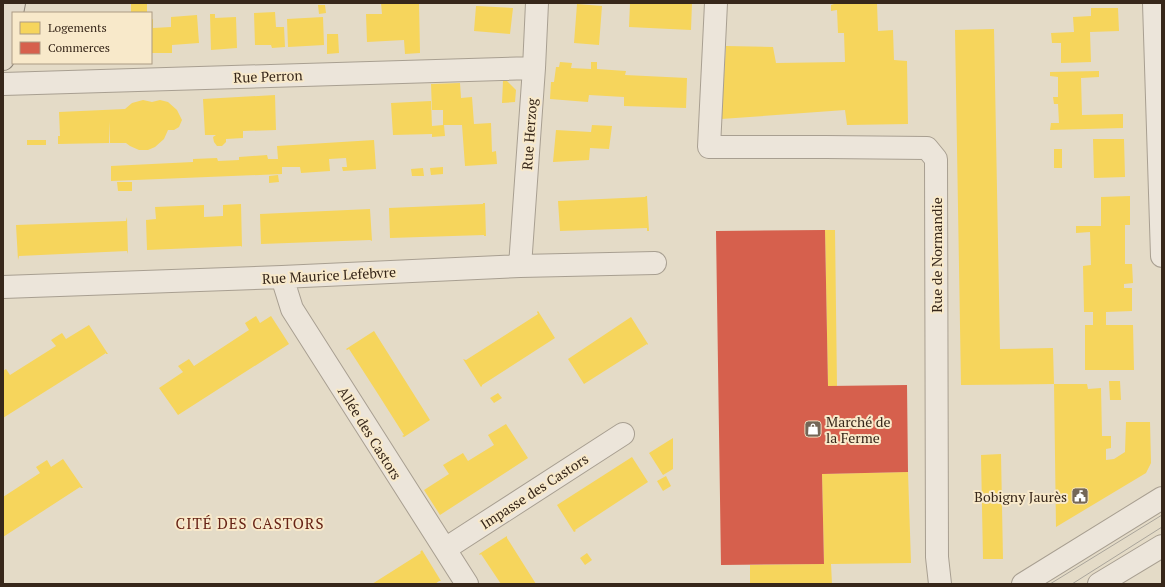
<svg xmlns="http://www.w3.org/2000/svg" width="1165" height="587" font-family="'PT Serif',serif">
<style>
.homes{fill:#f6d55c}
.shops{fill:#d6604d}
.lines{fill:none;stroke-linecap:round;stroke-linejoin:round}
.minor-casing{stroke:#a89f91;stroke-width:24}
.tertiary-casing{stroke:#a89f91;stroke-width:24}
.primary-casing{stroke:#8e8578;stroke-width:24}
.minor{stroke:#ece5da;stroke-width:22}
.tertiary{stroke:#ece5da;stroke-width:22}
.primary{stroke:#e4dbca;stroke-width:22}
.tram{stroke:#aaa59b;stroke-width:1}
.labels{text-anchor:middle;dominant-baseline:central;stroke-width:4;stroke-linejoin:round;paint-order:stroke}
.street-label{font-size:14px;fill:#37271a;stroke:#f8e9ca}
.poi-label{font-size:14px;fill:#37271a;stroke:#f8e9ca;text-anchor:start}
.neighbourhood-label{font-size:15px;letter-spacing:1px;fill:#672316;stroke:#f8e9ca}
</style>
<rect width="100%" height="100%" fill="#e4dbc7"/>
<path class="homes" d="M131,3H147V13H131Z
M381,3H419L420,53L405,54L404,40L367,42L366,14H382Z
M630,3H692L691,30L629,27Z
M837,3H877L878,31L893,30L894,60L907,61L908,124L847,125L845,110L721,119L726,46L773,47L776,63L845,62L844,33H838L837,10L831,11V5Z
M577,4L602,6L599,45L574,43Z
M318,5H325L326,13L319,14Z
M476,6L513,8L510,34L474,31Z
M1091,8H1118L1119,31L1090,32L1091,62L1061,63V43H1052L1051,33L1074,32L1073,17L1091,16Z
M275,12L276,27H284L285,47L272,48L271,45H255L254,13Z
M210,14H215V18L236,17L237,48L211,50Z
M197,15L199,43L172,45V53H151V20L153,19V28L171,27V17Z
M323,17L324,45L288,47L287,19Z
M994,29L1000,349L1053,348L1054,384L961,385L955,30Z
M327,34H338L339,53L327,54Z
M560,62L572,63L571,68L591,69V62H597V69L626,71L625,75L687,78L686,108L624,106V97L589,95L588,102L550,99L551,82H554L556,67H559Z
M1099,71V77L1081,78L1082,115L1123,114V128L1050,130L1051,123H1059L1058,104H1054L1053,97H1058V77L1050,76V72Z
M503,81H507L516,90L515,102L502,103Z
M460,83L461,98L472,97L474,124L491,123L492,152L496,151L497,164L465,166L462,125H444L445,136L432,137V134L393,135L391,103L431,101L432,126L443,125V110H432L431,84Z
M275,95L276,130L243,131V138L226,139V142L222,146H217L214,142L213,137L216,135H205L203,99Z
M143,100L152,102L160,100L168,102L177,110L182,120L179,127L174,130H168L164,139L155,147L148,150H139L130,146L126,143H110L109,121V143L58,144V136H60L59,112L125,109L132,103Z
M592,125L612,126L609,149L590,148L589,160L553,162L556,130L591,132Z
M1093,139H1124L1125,177L1094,178Z
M27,140H46V145H27Z
M374,140L376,169L343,171L342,167H347L346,158L329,159L330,171L301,173L300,167H282V174L111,181V166L193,162V159L217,158L218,161L239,160V157L267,155L268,159H278L277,146Z
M1054,149H1062V168H1054Z
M443,167V174L431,175L430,168Z
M423,168L424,176H412L411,169Z
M278,175L279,182L269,183V176Z
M117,182H132V191H118Z
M646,196H647L649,231H647V228L560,231L558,201L645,197Z
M1130,196V225H1125V264H1132L1133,283L1124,284V288H1132V311L1106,312V325H1133L1134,370H1085V325H1093V312H1084L1083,266L1091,265L1090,232L1076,233V226H1101V197Z
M483,203H485L486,236H484V235L390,238L389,208L483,204Z
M241,204L242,247L241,246L147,250L146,220L156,219L155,207L204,205V217L223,216V205Z
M370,209L372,241L370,240L261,244L260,214Z
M127,217L128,254L127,251L19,256L18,260L16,225L126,221Z
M825,230H835L837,386H828Z
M538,311L555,338L482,385V386L481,387L463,359L466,360L538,314L537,312Z
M256,316L260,323L271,316L289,344L178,415L159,388L183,372L178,366L189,359L194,366L249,330L245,323Z
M631,317L648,344L647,345V344L584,384L568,359Z
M89,325L108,354H106V353L97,359L3,418V371L6,369L10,375L56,346L51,340L62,333L66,339Z
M374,331L430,420L404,437L402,436L404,435L378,394L349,349L347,350L346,349Z
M1109,381H1120L1121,400H1110Z
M1054,384H1087L1088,389L1101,388L1102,436H1111V448L1106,449V460L1114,459L1125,452L1126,422H1150L1151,463L1146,473L1056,527Z
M498,393L502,398L494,403L490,398Z
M506,424L528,458L440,515L424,490L449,474L443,465L463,453L468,461L494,445L488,435Z
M673,438V469L663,475L649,453Z
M1001,454L1003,559H983L981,455Z
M632,457L648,482L575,530L576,531L574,532L557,505Z
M63,459L83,488H81L80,487L3,537V497L40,473L36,467L47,460L51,467Z
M908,472L911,563L831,564L832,584H750V565L824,564L822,474Z
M666,476L671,486L663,491L657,481Z
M507,536V538L536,584H501L481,554L480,555L479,554Z
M422,550L441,581H439L435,584H372L421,553L420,552Z
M587,553L592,560L585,565L580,558Z"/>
<path class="shops" d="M825,230L828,386L907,385L908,472L822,474L824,564L721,565L716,231Z"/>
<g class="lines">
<g class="minor-casing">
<path id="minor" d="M716,3L709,147H826L927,148L936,159L937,557L940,584
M1154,3L1162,256
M3,84L534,68
M520,266L534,68L537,3
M282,277L292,309L467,584
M3,287L282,277L520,266L655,263
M445,549L623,434"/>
</g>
<g class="tertiary-casing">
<path id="tertiary" d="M1023,584L1162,498
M1099,584L1162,546"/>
</g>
<g class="primary-casing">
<path id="primary" d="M3,59L14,3"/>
</g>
<use href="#minor" class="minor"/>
<use href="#tertiary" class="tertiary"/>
<use href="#primary" class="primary"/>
<path class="tram" d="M1050,584L1162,515
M1072,584L1162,527"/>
</g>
<defs>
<g id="shop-square" transform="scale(0.9)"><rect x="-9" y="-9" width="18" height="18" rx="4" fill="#746657" stroke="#f8e9ca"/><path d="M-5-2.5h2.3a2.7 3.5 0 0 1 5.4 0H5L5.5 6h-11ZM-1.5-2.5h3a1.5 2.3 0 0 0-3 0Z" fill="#fff"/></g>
<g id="civic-square" transform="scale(0.9)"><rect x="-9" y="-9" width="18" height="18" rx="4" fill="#746657" stroke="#f8e9ca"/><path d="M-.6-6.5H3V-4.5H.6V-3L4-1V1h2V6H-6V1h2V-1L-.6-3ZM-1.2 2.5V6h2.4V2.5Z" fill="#fff"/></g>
</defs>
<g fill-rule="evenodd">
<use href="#shop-square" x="813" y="429"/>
<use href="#civic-square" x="1080" y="496"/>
</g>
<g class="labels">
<g class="street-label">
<text transform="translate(268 76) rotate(-2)">Rue Perron</text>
<text transform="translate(529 134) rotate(-86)">Rue Herzog</text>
<text transform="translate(936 255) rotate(-90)">Rue de Normandie</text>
<text transform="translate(329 275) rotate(-3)">Rue Maurice Lefebvre</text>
<text transform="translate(370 433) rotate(58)">Allée des Castors</text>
<text transform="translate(534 491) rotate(-33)">Impasse des Castors</text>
</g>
<g class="poi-label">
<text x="826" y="421">Marché de<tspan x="826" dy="16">la Ferme</tspan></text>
<text x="1067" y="496" text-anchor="end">Bobigny Jaurès</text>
</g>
<g class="neighbourhood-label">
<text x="250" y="523">CITÉ DES CASTORS</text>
</g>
</g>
<rect width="1165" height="587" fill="none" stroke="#37271a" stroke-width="8"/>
<rect x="12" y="12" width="140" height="52" fill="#f8e9ca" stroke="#ab9b84"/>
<rect x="20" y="22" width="20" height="12" fill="#f6d55c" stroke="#ab9b84"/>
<text x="48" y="32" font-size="12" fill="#37271a">Logements</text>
<rect x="20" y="42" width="20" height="12" fill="#d6604d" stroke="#ab9b84"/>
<text x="48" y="52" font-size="12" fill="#37271a">Commerces</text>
</svg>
